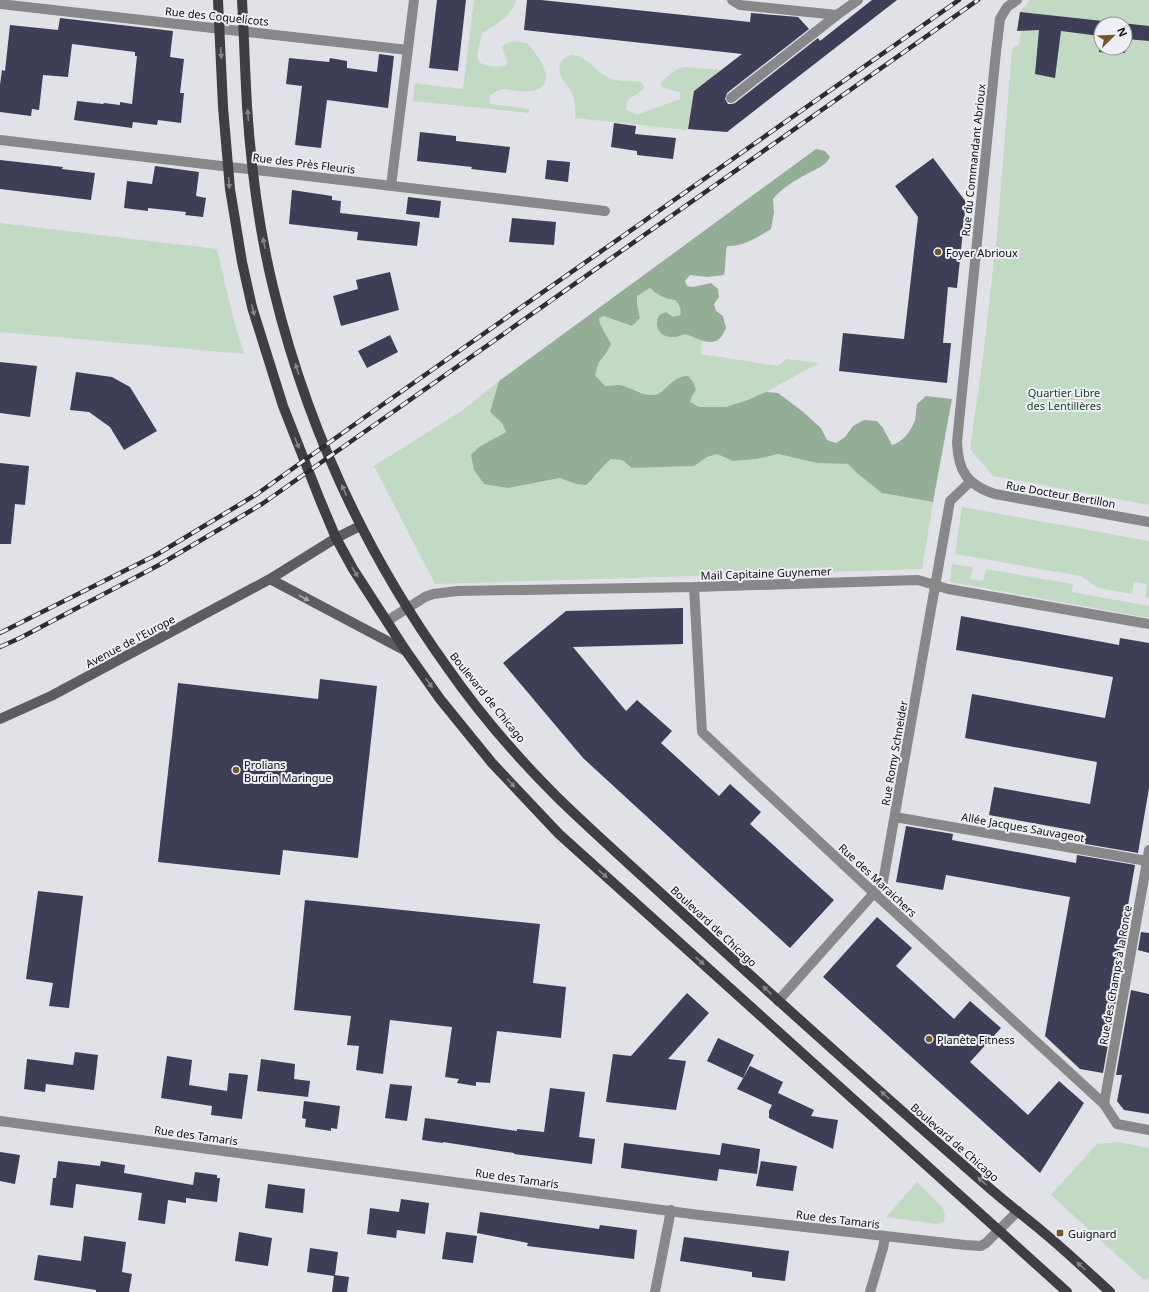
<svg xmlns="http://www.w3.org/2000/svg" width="1149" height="1292" font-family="'Noto Sans',sans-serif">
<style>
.green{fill:#c2d9c4;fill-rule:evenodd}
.forest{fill:#94ad97}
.building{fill:#3e3e57;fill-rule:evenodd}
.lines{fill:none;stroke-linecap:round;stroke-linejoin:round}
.lane{stroke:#888789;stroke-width:10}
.street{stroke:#888789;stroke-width:10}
.secondary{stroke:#5e5c5f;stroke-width:10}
.primary{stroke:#403e42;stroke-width:10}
.rail-casing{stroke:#2d2d30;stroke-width:4.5}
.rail{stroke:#eeeff5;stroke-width:3;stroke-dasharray:9;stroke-linecap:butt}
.oneway{fill:#86858a}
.oneway2{fill:#a6a6aa}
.poi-dot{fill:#74562b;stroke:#eeeff5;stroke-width:1.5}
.labels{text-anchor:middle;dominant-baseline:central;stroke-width:4;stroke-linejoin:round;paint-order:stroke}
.street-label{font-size:11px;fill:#0d0d0f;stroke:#eeeff5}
.poi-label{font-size:11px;fill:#0d0d0f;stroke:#eeeff5;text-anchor:start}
.park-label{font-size:11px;fill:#1a4323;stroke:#eeeff5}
</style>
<rect width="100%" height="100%" fill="#e1e2e8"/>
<path class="green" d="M474,0H516C512,16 495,26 482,33L477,57L480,63C489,66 496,68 506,65L507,61L502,47C509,39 518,42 527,43C539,56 561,87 530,91C521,93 511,89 502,89C497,90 492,94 489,97L490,104L529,109V113L413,101L415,83L463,89Z
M1030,0H1149V505L993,476L970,449L983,357L997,235L1012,49L1019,44L1021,31L1018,26L1020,12ZM1101,24H1125V48H1101Z
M571,55C588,56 594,71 608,77C618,83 630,80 641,82L644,87C639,97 623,96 627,110L635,114H639L680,99V92L666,89L661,86V83L669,75L678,69L684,67L721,70L694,91L687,130L575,118C576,106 575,95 567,85C563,79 560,76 559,69C560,61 564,57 571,55Z
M0,223L217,249L233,317L244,354L0,332Z
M650,288C657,295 665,299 675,300C679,304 682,308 680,315L673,317L680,337L685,333L694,338L702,340L701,354L778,366L787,359L819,363L766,392L745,401L726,407H698L690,402L692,396L696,390L671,382C651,404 647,393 624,386C618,384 611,386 605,386L595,375L599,362L607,352L611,344L600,324L599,318L604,316L621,321L640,318L637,304V296Z
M499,381L490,412L502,423L506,432L479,447L508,488L560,478L576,484L595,477L601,467L611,459L622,460L632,468L694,466L707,457L717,454L733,461L757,459L778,454L817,463L849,464L858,474L882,493L933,502L922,569L435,584L374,466L463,410Z
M962,507L1149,541V598L1145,597L1147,584L1134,582L1132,594L1098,588L1081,576L955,554Z
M952,564L973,567L971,579L983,581L986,569L1073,584L1072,592L1149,606V618L950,582Z
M1119,1142L1149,1148V1278L1144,1280L1051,1195L1097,1144Z
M917,1182L942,1207C945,1212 946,1216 943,1222L936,1224L886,1217Z"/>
<path class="forest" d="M816,149L825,151L830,157C825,167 815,169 805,175C794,181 781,189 773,199L774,213L771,229C758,237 743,247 727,246C725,256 726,265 724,275L707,277L690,275L685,281L687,286L693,287L711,283L718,289L719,297L714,304L716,311L723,316L726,328C724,332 722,337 719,339C710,347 695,337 685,334C669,342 651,334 659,315L666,312L673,317L680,315C682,309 679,304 675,300C665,299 657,295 650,288L637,296V304L640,318L632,326L604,316L599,318L600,324L611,344L607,352L599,362L595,375L605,386C611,386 618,384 624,386C634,389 643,396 653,395C666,394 669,377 688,376L693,382L696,390L692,396L690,402L699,407H726L745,401L766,392L778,393L802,411L821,428L827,440L836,443L845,437L853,426L864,420L877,421L883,428L892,445C902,443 912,430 915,420C916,415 916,409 917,404L926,396L952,399L933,502L882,493L858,474L848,464L817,463L778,454L757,459L733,461L717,454L707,457L694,466L632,468L622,460L611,459C601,467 595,477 586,485L576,484L560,478L508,488L484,484L474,470L471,455L479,447L506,432L502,423L490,412L499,381Z"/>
<path class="building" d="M437,0H466L458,71L429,68Z
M527,0H541L750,22L751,13L798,17L809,29L727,93L725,99L728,104H732L735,103L818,38L820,41L872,0H897L727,132L688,129L694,91L742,54L524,30Z
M1020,12L1149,26V41L1127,39L1125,53H1116L1115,54L1099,52L1100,36L1061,31L1055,78L1035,74L1039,30L1017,31ZM1101,24H1125V48H1101Z
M60,18L173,31L170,57L184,59L180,93H184L181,123L158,120L157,125L133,122L132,128L74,120L77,101L103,104L104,103L120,105V102L132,104L137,56H135V52L72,44L68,77L43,75L39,110L32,109L31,116L0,112V85L2,70L5,71L10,25L58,30Z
M379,54L394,56L388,108L327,100L321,148L295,145L302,86L286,84L289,58L329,62L330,58L347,61V68L377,72Z
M614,123L636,126L635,134L676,138L673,159L637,155V151L611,147Z
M420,132L456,136V141L510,147L506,173L471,169L472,167L417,161Z
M933,158L966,202L957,288L948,287L943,343H951L947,383L839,371L843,333L904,339L918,217L895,186Z
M0,160L63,167L62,169L95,173L91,200L0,189Z
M547,160L570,162L568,182L545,179Z
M155,166L199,172L196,196L206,198L203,217L185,215L186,212L148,208V211L124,208L127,181L152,184Z
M292,190L332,196V200L341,201L340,213L420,222L417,246L357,240L358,232L289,224Z
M408,197L441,201L439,218L406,214Z
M512,218L556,222L554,245L509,242Z
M390,272L399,310L341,326L333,296L358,289L356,280Z
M390,335L398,352L367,368L358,351Z
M0,362L37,366L30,417L0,413Z
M76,372L112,377L130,387L157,431L124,450L110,427L89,412L70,410Z
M0,463L29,466L25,505L15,504L11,544H0Z
M683,608V644L573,647L626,711L637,700L672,731L661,743L719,796L730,784L761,812L750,824L834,900L790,948L583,758L503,663L566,611Z
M961,616L1119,645L1120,638L1149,643V788L1138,853L1080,843L1082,832L989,815L994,787L1090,804L1097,762L965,738L972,694L1105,718L1113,677L956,650Z
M320,679L377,686L358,858L283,850L280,875L158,862L178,683L318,699Z
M906,826L953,834L952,840L1076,863L1077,855L1135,865L1124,928L1128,929L1125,948L1120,947L1113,987L1118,988L1103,1073L1080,1069L1045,1036L1070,897L946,875L943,890L896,882Z
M38,891L83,896L69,1008L49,1006L53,983L26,979Z
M305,900L540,924L533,983L566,987L561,1038L497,1031L490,1083L476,1082V1086L457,1083L459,1079L445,1077L452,1027L390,1020L383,1074L356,1070L359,1046L347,1045L351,1016L294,1010Z
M877,917L912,948L896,966L954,1019L970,1001L1001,1028L970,1062L1028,1115L1059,1081L1084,1103L1040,1173L823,977Z
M1141,932L1149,933V953L1138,950Z
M1131,990L1149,994V1114L1124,1110L1117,1101L1122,1075H1116Z
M687,993L709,1013L668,1059L686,1061L676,1110L606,1102L613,1054L631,1056Z
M718,1038L754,1055L743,1078L707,1061Z
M75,1052L98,1055L94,1090L46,1084L45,1092L24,1089L27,1059L73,1065Z
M167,1056L192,1060L189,1085L227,1091L229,1073L248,1075L242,1119L211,1115L212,1106L161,1098Z
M261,1059L295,1064L294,1079L310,1081L308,1097L257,1091Z
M750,1066L783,1082L778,1093L814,1110L811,1116L838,1120L833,1149L769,1118V1111L772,1105L737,1089Z
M390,1084L412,1086L407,1121L385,1118Z
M550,1088L585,1092L579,1137L595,1139L592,1164L514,1154V1153L443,1142V1143L422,1140L425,1118L517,1131V1129L544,1132Z
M304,1101L340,1106L337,1129L331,1128V1131L305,1127L306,1119L302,1118Z
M624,1143L720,1155L722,1143L760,1149L757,1174L719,1169L717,1181L621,1168Z
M0,1152L20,1155L15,1184L0,1181Z
M58,1161L100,1166L101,1161L125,1165L124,1173L193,1185L195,1172L217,1175V1178H220L217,1202L186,1198V1203L168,1200L165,1224L138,1220L142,1193L76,1184L73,1208L50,1205L53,1178H56Z
M761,1161L797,1166L793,1191L756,1186Z
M268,1184L305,1189L303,1213L265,1208Z
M401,1199L429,1203L425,1234L397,1230L396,1238L367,1234L370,1208L399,1212Z
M480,1212L599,1229L600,1225L637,1230L634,1259L527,1246L528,1243L477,1233Z
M239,1232L272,1238L268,1266L235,1261Z
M446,1232L477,1236L473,1263L442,1259Z
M84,1236L126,1242L122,1272L132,1274L129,1292H96V1290L34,1280L38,1255L81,1261Z
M684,1237L789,1251L785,1281L752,1277V1272L680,1261Z
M310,1248L338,1252L335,1275L349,1277L347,1292H332L334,1276L307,1272Z"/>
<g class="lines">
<path class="lane" d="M732,0L740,5L837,15L858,0
M731,98L837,15"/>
<path class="street" d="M1017,0L1007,7L1000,19L996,52L957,442C958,471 967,485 995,494L1149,522
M0,4L408,50
M0,140L605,211
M391,186L414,0
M694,587L702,732L874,893L1104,1104L1117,1124L1149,1130
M387,621L425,597L433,594L457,591L694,587L918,580L948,589L1149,624
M895,817L1147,861
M778,1001L874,893L883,882L950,501L971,481
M1104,1104L1149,850
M0,1121L699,1215L965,1245L981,1246L986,1243L1018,1211
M655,1292L671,1210
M870,1292L883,1248L885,1237"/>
<path class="secondary" d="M270,579L406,651
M0,719L51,696L270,579L336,538L360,526"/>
<path class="primary" d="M218,0L223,107L230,189L242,262L252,307L283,406L320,500L336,538L353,569L406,651L440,699L492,763L559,834L1067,1292
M242,0C244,35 245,71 247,106C251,168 259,231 274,291C307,426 366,554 447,667C479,713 517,757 557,797C596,835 637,871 677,908C779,1002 882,1094 986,1185C1005,1202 1024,1216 1043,1232C1066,1251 1088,1272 1110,1292"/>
<g class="rail-casing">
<path id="rail" d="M0,633L156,555L257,494L365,417L959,0
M0,647L20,638L159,565L262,504L978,0"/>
</g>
<use href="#rail" class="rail"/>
</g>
<defs><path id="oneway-solid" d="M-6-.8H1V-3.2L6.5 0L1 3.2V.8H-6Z"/></defs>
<g class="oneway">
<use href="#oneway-solid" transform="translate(221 53) rotate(87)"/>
<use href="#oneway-solid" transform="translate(248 115) rotate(-95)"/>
<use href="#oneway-solid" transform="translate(229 183) rotate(85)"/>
<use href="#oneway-solid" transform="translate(264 243) rotate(-101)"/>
<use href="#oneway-solid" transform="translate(253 310) rotate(75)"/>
<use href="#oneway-solid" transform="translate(297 369) rotate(-108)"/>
<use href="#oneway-solid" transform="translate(297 443) rotate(68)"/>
<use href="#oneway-solid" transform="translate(344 490) rotate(-114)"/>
<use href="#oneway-solid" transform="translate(355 572) rotate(58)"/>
<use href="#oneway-solid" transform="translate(429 683) rotate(55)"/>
<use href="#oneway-solid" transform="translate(511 783) rotate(47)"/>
<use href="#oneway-solid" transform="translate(603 874) rotate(42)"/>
<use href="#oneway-solid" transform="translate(700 961) rotate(42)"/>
<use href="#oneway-solid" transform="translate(767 990) rotate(-137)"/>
<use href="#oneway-solid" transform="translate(885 1095) rotate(-138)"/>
<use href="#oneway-solid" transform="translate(982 1181) rotate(-138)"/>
<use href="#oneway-solid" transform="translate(1081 1266) rotate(-138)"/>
</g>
<use class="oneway2" href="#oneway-solid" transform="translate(304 598) rotate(28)"/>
<g class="poi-dot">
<circle cx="938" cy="252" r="4"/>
<circle cx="236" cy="770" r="4"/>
<circle cx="929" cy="1039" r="4"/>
<rect x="1056" y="1229" width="8" height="8" rx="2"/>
</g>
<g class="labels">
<g class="street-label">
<text transform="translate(217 16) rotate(6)">Rue des Coquelicots</text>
<text transform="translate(973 160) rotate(-84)">Rue du Commandant Abrioux</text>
<text transform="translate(304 163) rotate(7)">Rue des Près Fleuris</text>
<text transform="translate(1061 494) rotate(10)">Rue Docteur Bertillon</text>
<text transform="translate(766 573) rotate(-2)">Mail Capitaine Guynemer</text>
<text transform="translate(130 641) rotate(-28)">Avenue de l'Europe</text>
<text transform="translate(488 697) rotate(51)">Boulevard de Chicago</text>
<text transform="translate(894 753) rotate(-80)">Rue Romy Schneider</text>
<text transform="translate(1023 827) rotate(10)">Allée Jacques Sauvageot</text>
<text transform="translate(878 880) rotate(43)">Rue des Maraichers</text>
<text transform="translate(714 926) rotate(43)">Boulevard de Chicago</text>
<text transform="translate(1115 975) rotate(-80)">Rue des Champs à la Ronce</text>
<text transform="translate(196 1135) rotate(8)">Rue des Tamaris</text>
<text transform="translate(955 1142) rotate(41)">Boulevard de Chicago</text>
<text transform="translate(517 1178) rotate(8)">Rue des Tamaris</text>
<text transform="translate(838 1219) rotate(7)">Rue des Tamaris</text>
</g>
<g class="poi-label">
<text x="946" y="252">Foyer Abrioux</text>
<text x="244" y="764">Prolians<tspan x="244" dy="13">Burdin Maringue</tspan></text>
<text x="937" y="1039">Planète Fitness</text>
<text x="1068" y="1233">Guignard</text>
</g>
<g class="park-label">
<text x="1064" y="392">Quartier Libre<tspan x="1064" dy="13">des Lentillères</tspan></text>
</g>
</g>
<g transform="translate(1113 36) rotate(67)"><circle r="19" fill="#eeeff5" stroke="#949599"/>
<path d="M0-3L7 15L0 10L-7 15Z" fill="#74562b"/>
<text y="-6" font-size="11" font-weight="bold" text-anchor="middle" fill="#0d0d0f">N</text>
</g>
</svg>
